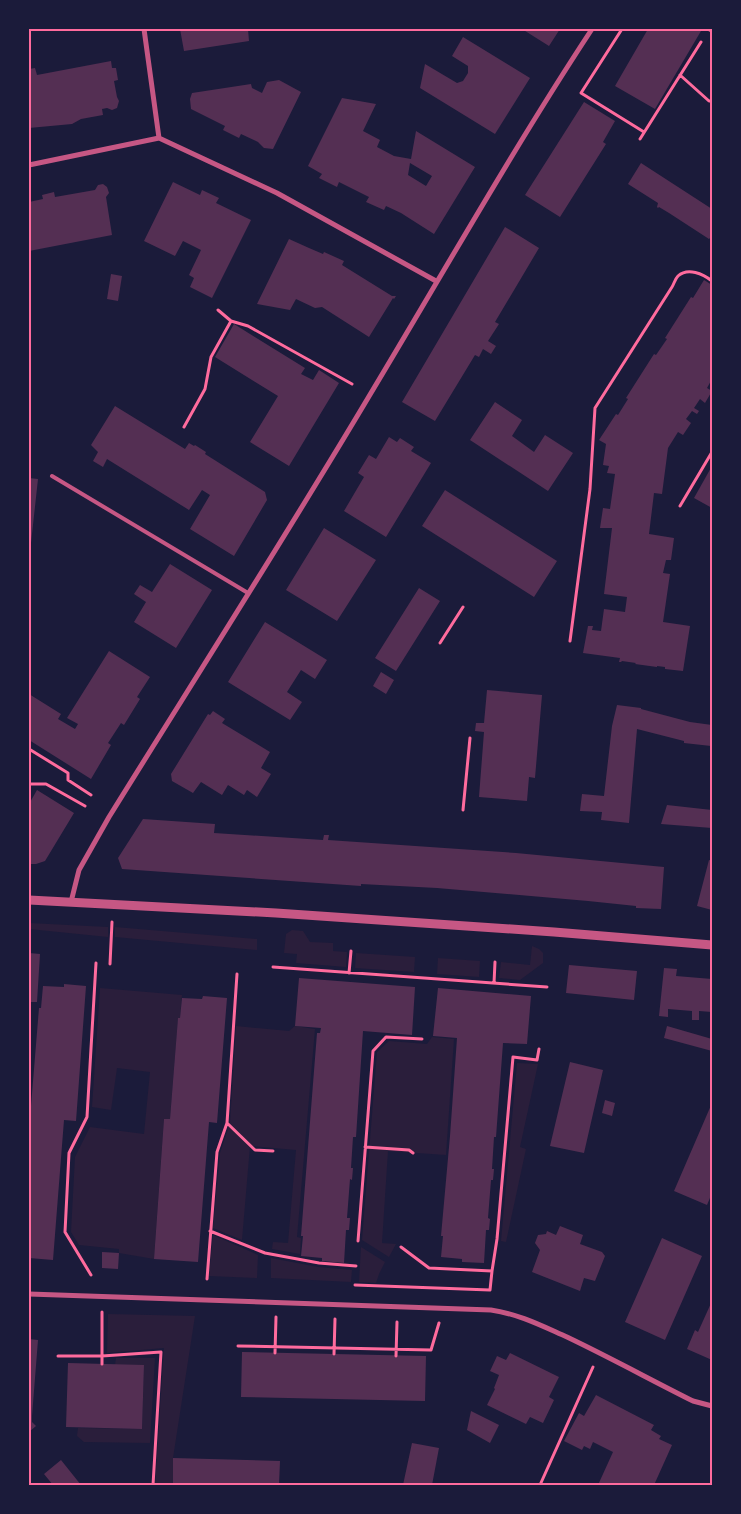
<svg xmlns="http://www.w3.org/2000/svg" width="741" height="1514" font-family="'DejaVu Sans',sans-serif">
<style>
.green{fill:#2a1e3b}
.building{fill:#542f53;fill-rule:evenodd}
.lines{fill:none;stroke-linecap:round;stroke-linejoin:round}
.path{stroke:#ff6b9d;stroke-width:3}
.service{stroke:#c65784;stroke-width:4}
.minor{stroke:#c65784;stroke-width:5}
.tertiary{stroke:#c65784;stroke-width:9}
.neatline{fill:none;stroke:#ff6b9d;stroke-width:2}
</style>
<rect width="100%" height="100%" fill="#1b1b3a"/>
<path class="green" d="M29,923L108,927V937L29,929Z
M115,927L257,939V950L115,937Z
M292,930L303,931L310,942L333,943V951L347,952L346,967L296,963L297,954L284,953L286,934Z
M532,946L539,949L543,953V963L520,980L499,978L501,962L530,965Z
M356,953L415,957L414,972L355,968Z
M438,958L480,961L479,977L437,974Z
M100,988L182,995L180,1018L178,1019L170,1119H164L154,1259L119,1253V1249L79,1245L71,1232L75,1157L90,1127L144,1134L150,1072L117,1068L111,1110L92,1107Z
M236,1026L289,1031L295,1026L315,1029L297,1237L301,1238L300,1254L272,1249L273,1242L288,1243L296,1150L250,1146L242,1240L213,1228L220,1153L230,1123Z
M432,1037L454,1039L446,1155L388,1151L382,1243L396,1244L389,1257L362,1240L377,1052L389,1041L427,1044Z
M517,1063L538,1064L520,1147L526,1149L506,1242L501,1241Z
M213,1235L258,1255L257,1278L209,1276Z
M361,1247L385,1262L379,1274L376,1283L359,1282Z
M271,1258L318,1267L352,1270L351,1282L271,1278Z
M108,1314L195,1316L173,1458V1483L165,1485H155L164,1348L107,1353Z
M116,1358H155L150,1443L84,1442L77,1436L78,1428L142,1429L144,1366L115,1365Z"/>
<path class="building" d="M180,29H248L249,41L184,51Z
M522,29H560L549,46Z
M648,29H697L701,31L655,109L615,86Z
M463,37L530,78L495,134L420,88L425,64L457,83L463,81L468,73V66L452,56Z
M111,61L112,68H116L118,80L114,81L117,97L119,101L117,108L112,110L107,108L102,109L103,115L81,119L72,124L29,128V69L35,68L37,75Z
M279,80L301,92L273,149L264,148L258,142L241,134L239,138L223,130L225,126L191,109L190,99L192,93L251,84L252,88L262,93L267,82Z
M342,98L376,104L363,131L380,140L377,147L394,156L411,159L416,131L475,167L434,234L401,213L386,206L384,210L366,202L369,197L339,182L337,187L319,178L322,174L308,166ZM410,163L432,176L426,186L408,175Z
M584,102L615,121L603,142L606,144L560,217L525,195Z
M641,163L712,209V237H711L709,239L669,213L659,207L658,208L657,207L658,203L628,184Z
M173,182L200,195L202,190L219,198L216,203L251,220L212,298L190,287L194,278L189,275L201,250L183,241L175,256L144,241Z
M103,184L107,187L109,193L106,197L112,235L29,251V202L43,199L42,195L54,192L55,197L95,190L98,185Z
M505,227L539,248L495,322L499,324L488,341L496,346L491,354L483,349L479,357L475,355L435,421L402,402Z
M289,239L309,248L323,254L324,252L344,261L342,265L392,296H396L394,299L393,298L369,337L322,307L315,308L296,299L290,310L257,304Z
M111,274L122,276L118,301L107,299Z
M704,280L712,285V379L707,388L712,391L705,403L700,399L694,408L699,411L697,414L692,411L686,419L691,423L683,435L678,432L668,448L662,494L654,493L649,534L674,538L671,560H666L663,573L670,574L663,622L690,626L683,671L665,669V667L657,666V667L635,664L636,663L622,661L621,662H619L620,658L583,653L588,626H593L592,630L601,631L604,609L625,612L627,597L604,594L612,528H600L603,508L610,509L615,474L607,473L609,466L603,465L606,444L599,440L616,414L618,415L628,399L626,398L654,354L656,355L667,339L665,338L691,297L693,298Z
M234,324L305,368L301,374L313,380L319,370L339,383L289,466L250,442L278,396L215,357Z
M495,402L522,420L512,436L534,452L545,435L573,453L548,491L470,440Z
M115,406L185,449L189,443L194,446L195,445L206,452L205,454L265,492L267,500L234,556L190,529L210,495L202,490L189,510L107,459L103,467L93,461L98,452L91,445Z
M389,437L397,442L400,438L414,447L411,451L431,463L386,537L344,511L364,477L358,473L369,455L376,459Z
M712,466V508L694,498Z
M29,478L38,479L31,543H29Z
M445,490L557,561L534,597L422,526Z
M324,528L376,560L337,621L286,590Z
M170,564L212,590L176,648L134,622L146,602L134,594L140,585L152,592Z
M419,588L440,601L396,671L375,658Z
M265,622L327,660L315,679L301,670L287,692L302,702L290,720L228,682Z
M109,651L150,677L137,697L140,699L124,725L121,723L108,743L111,745L91,779L29,740V694L61,714L58,719L75,729L78,724L67,718Z
M381,672L394,680L386,694L373,686Z
M487,690L542,695L535,778L529,777L527,801L479,797L484,732L475,731L476,723H484Z
M617,705L641,708V709L690,722L712,725V750H710L711,746L684,743V741L637,729L629,823L601,820L602,812L580,811L582,794L604,796L612,726Z
M213,711L225,719L222,723L270,752L261,768L271,774L257,797L247,790L244,795L228,785L222,795L201,782L193,793L172,781L171,774L208,714L210,715Z
M37,790L74,813L45,861L36,864H29V804Z
M667,805L712,810V828L661,824Z
M143,819L215,824L214,833L323,840L324,835H329L328,840L516,853L664,867L661,909L636,908V906L588,901L437,888L361,884V886L122,869L118,858Z
M709,860L712,861V910L697,906Z
M29,953L40,954L37,1002H29Z
M569,965L637,971L634,1000L566,993Z
M664,968L677,969L676,976L712,979V1012L699,1011V1020H692V1011L668,1009V1017L659,1016Z
M299,978L415,987L412,1035L363,1031L356,1137H353L351,1168H353L352,1180L350,1179L347,1218H350L349,1230H346L344,1263L322,1261V1258L301,1256L303,1236H301L317,1033H320L321,1028L295,1026Z
M64,984L86,986L76,1121L64,1120L53,1260L29,1258V1118H30L39,1008H41L43,986L64,987Z
M438,988L531,996L527,1044L503,1043L496,1137H494L492,1169H494L493,1180H491L488,1218L490,1219L489,1230H486L484,1263L462,1262V1259L441,1257L443,1236H441L450,1136L457,1038L433,1036Z
M203,996L227,998L217,1123L209,1122L198,1262L154,1259L164,1119H170L178,1018H180L182,998L202,999Z
M667,1026L712,1039V1051L664,1038Z
M570,1062L603,1070L584,1153L550,1146Z
M605,1100L615,1103L612,1116L602,1113Z
M712,1103V1193L707,1205L674,1191Z
M560,1226L583,1235L580,1244L602,1252L605,1256L595,1281L584,1278L580,1291L532,1272L540,1250L535,1243L538,1235L546,1234L547,1231L556,1235Z
M662,1238L702,1256L665,1340L625,1322Z
M102,1252L119,1253L118,1269L102,1268Z
M712,1301V1360L687,1349L695,1330L698,1332Z
M29,1339L38,1340L32,1416V1422L36,1426L29,1432Z
M242,1352L426,1356L425,1401L241,1397Z
M510,1353L559,1377L549,1397L554,1400L543,1423L530,1417L526,1424L487,1405L495,1389L494,1388L499,1375L490,1371L491,1369L497,1356L506,1360Z
M68,1363L144,1365L142,1429L66,1427Z
M596,1395L654,1425L651,1430L661,1436L659,1439L672,1445L654,1485H598L613,1452L593,1442L590,1449L584,1446L582,1450L564,1441L579,1413L584,1416Z
M471,1411L499,1425L490,1443L467,1430Z
M412,1443L439,1448L432,1485H403Z
M173,1458L280,1461L279,1485L173,1483Z
M61,1460L81,1485H53L44,1474Z"/>
<g class="lines">
<path class="path" d="M622,29L581,93L644,132
M680,75L709,101H712
M640,139L701,42
M231,321L248,326L352,384
M184,427L205,389L211,357L231,321L218,310
M680,506L712,452
M570,641L590,489L595,408L672,287C674,284 675,279 678,276C688,267 703,274 712,281
M440,643L463,607
M29,749L68,773V780L91,795
M29,784H46L85,806
M463,810L470,738
M110,964L112,922
M273,967L547,987
M349,973L351,951
M494,983L495,962
M227,1123L255,1150L273,1151
M365,1147L409,1150L413,1153
M210,1231L265,1253L319,1263L356,1266
M358,1241L373,1051L386,1037L422,1039
M492,1271L497,1239L513,1057L537,1060L539,1049
M91,1275L65,1232L69,1153L87,1117L96,963
M207,1279L217,1152L227,1123L237,974
M355,1285L490,1290L492,1271L429,1268L401,1247
M238,1346L431,1350L439,1323
M275,1353L276,1317
M334,1354L335,1319
M58,1356H102L161,1352L153,1485
M396,1356L397,1322
M102,1364V1312
M540,1485L593,1367"/>
<path class="service" d="M709,29L712,31
M52,476L248,593"/>
<path class="minor" d="M144,29L159,138
M29,165L159,138L277,193L436,281
M71,902L79,870L109,817C196,677 284,539 368,398C442,275 513,149 592,29
M29,1294L491,1310C519,1314 542,1326 567,1337C609,1357 651,1380 693,1401L712,1406"/>
<path class="tertiary" d="M29,900L276,913L554,932L712,945"/>
</g>
<rect width="741" height="1514" fill="none" stroke="#1b1b3a" stroke-width="60"/>
<rect x="30" y="30" width="681" height="1454" class="neatline"/>
</svg>
